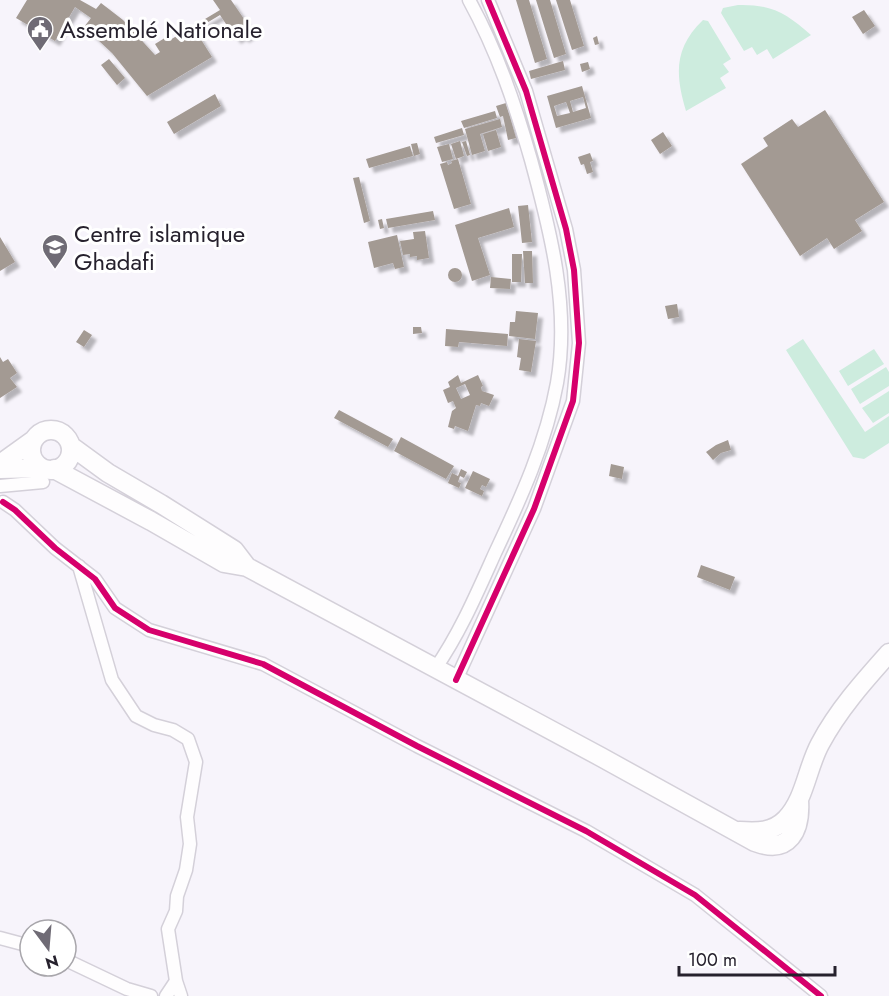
<svg xmlns="http://www.w3.org/2000/svg" width="889" height="996" font-family="Jost,sans-serif">
<style>
.green{fill:#cdecde}
.building{fill:#a39a93;fill-rule:evenodd;filter:url(#shadow)}
.lines{fill:none;stroke-linecap:round;stroke-linejoin:round}
.street-casing{stroke:#d4d0d9;stroke-width:15}
.secondary-casing{stroke:#d4d0d9;stroke-width:21}
.street{stroke:#fefdfe;stroke-width:12}
.secondary{stroke:#fefdfe;stroke-width:18}
.cycleway-casing{stroke:#fff;stroke-width:10}
.cycleway{stroke:#d6006c;stroke-width:6}
.labels{text-anchor:middle;dominant-baseline:central;stroke-width:6;stroke-linejoin:round;paint-order:stroke}
.poi-label{font-size:24px;fill:#26212d;stroke:#fff;text-anchor:start}
</style>
<defs>
<filter id="shadow"><feDropShadow dx="5" dy="5" stdDeviation="1.5" flood-color="#0004"/></filter>
</defs>
<rect width="100%" height="100%" fill="#f7f4fb"/>
<path class="green" d="M738,5C772,4 787,14 811,35L773,59L767,49L757,55L752,47L744,51L721,13L723,8Z
M703,20L708,21L731,59L723,64L729,72L720,78L726,88L686,111C675,74 674,48 703,20Z
M803,339L865,432L889,416V443L864,459L853,457L786,350Z
M874,349L884,364L848,386L839,371Z
M886,367L889,372V386L860,404L851,389Z
M889,391V413L873,423L862,408Z"/>
<path class="building" d="M27,0H80L96,9L101,3L123,20L155,55L160,52L155,44L168,36L170,40L220,10L213,0H231L253,32L244,38L242,35L236,39L220,15L195,30L212,57L147,96L112,53L84,27L91,18L75,7L55,41L16,18Z
M516,0H529L547,59L535,63Z
M536,0H550L566,54L554,58Z
M556,0H570L584,46L572,50Z
M864,10L875,26L863,34L852,17Z
M597,36L599,44L595,45L593,38Z
M109,59L125,78L117,85L101,65Z
M563,61L565,70L531,79L529,71Z
M588,62L590,69L582,72L580,64Z
M582,86L591,118L556,128L547,96ZM583,97L586,108L573,112L570,101ZM566,102L570,113L557,116L554,106Z
M215,94L221,106L174,134L167,122Z
M506,103L516,138L508,140L503,116L500,117L496,106Z
M825,110L884,202L855,220L862,231L834,249L827,238L800,256L741,164L768,146L763,138L792,119L798,127Z
M495,111L497,118L464,128L461,121Z
M500,119L502,127L480,134L485,151L472,155L465,129Z
M462,128L464,135L436,143L434,137Z
M496,130L501,147L488,151L483,134Z
M663,132L672,146L660,154L651,140Z
M460,141L464,156L456,159L451,144Z
M466,141L470,155L467,156L462,142Z
M417,143L420,154L414,156L411,144Z
M449,144L453,159L442,162L437,147Z
M410,146L413,156L369,168L366,159Z
M590,153L593,161L590,162L593,172L587,174L584,164L581,165L578,157Z
M458,159L471,204L454,209L440,164L447,162L448,165L452,163L451,161Z
M359,177L370,221L364,223L353,178Z
M528,205L532,242L522,243L518,206Z
M509,208L514,227L478,238L490,275L472,281L455,225Z
M433,211L435,220L388,228L386,219Z
M382,219L384,228L380,229L378,220Z
M425,231L429,258L417,260V256L410,257V254L403,255L400,241L414,239L413,232Z
M397,235L404,267L395,269L393,263L374,268L368,242Z
M0,237L15,262L0,271Z
M523,251H532L533,283H525Z
M512,254H522L521,282H512Z
M448 275a7 7 0 1 1 14 0a7 7 0 1 1-14 0Z
M491,277L511,279L510,289L490,288Z
M677,304L679,317L668,319L665,306Z
M516,311L538,313L535,339L509,336L510,322H515Z
M413,327H421L422,333L413,334Z
M446,329L508,334L507,346L459,342L458,347L445,346Z
M84,330L92,335L84,347L76,342Z
M519,339L536,341L531,372L519,370L521,358L517,357Z
M0,357L3,362L8,359L17,373L10,378L17,387L0,398Z
M458,375L461,383L478,375L483,386L481,387L482,391L494,395L489,406L481,403L480,406L476,405L468,431L455,426L454,429L448,427L452,411L456,408L453,401L448,403L443,390L450,387L448,382ZM465,384L470,395L461,399L456,388Z
M339,410L393,439L388,447L334,418Z
M401,437L454,466L446,479L394,451Z
M728,440L731,450L721,453L713,460L706,452L716,445Z
M611,464L624,467L622,479L609,476Z
M461,469L467,472L464,478L460,476L458,482L461,483L459,488L448,483L452,473L458,476Z
M473,471L490,479L486,487L482,485L480,489L484,491L482,496L465,488Z
M701,565L735,577L730,590L697,577Z"/>
<g class="lines">
<g class="street-casing">
<path id="street" d="M0,486L43,482
M3,502L15,510L55,548L95,579L115,608L149,630L263,664L417,746L586,831L695,895L821,996
M79,566L112,680L136,716L154,725L173,730L188,739L196,762L187,817L190,844L186,870L177,896L176,911L168,929L176,981L181,996
M435,669C460,633 477,593 495,553C521,498 546,443 557,383C570,308 551,233 531,160C515,104 497,51 469,0
M456,680L534,509L573,401L579,343L574,270L566,229L526,91L488,0
M0,938L30,946
M66,960L127,989L151,996
M166,996L176,981"/>
</g>
<g class="secondary-casing">
<path id="secondary" d="M31 450a20 20 0 1 1 40 0a20 20 0 1 1-40 0Z
M71,446L108,473L161,504L234,550L247,567
M0,464L32,441
M0,469L42,468
M54,469L151,521L224,563L247,567L601,757L755,842C790,855 801,830 799,800
M739,831C757,832 772,833 786,819C805,799 807,768 820,744C838,710 864,681 889,653"/>
</g>
<use href="#street" class="street"/>
<use href="#secondary" class="secondary"/>
<g class="cycleway-casing">
<path id="cycleway" d="M3,502L15,510L55,548L95,579L115,608L149,630L263,664L417,746L586,831L695,895L821,996
M456,680L534,509L573,401L579,343L574,270L566,229L526,91L488,0"/>
</g>
<use href="#cycleway" class="cycleway"/>
</g>
<defs>
<g id="civic-pin" transform="scale(1.35)"><path d="M0 17L-7.5 6A9.5 9.5 0 1 1 7.5 6Z" fill="#6f6b75" stroke="#fff"/><path d="M-.6-6.5H3V-4.5H.6V-3L4-1V1h2V6H-6V1h2V-1L-.6-3ZM-1.2 2.5V6h2.4V2.5Z" fill="#fff"/></g>
<g id="university-pin" transform="scale(1.35)"><path d="M0 17L-7.5 6A9.5 9.5 0 1 1 7.5 6Z" fill="#6f6b75" stroke="#fff"/><path d="M0-5L7-2L0 1L-7-2ZM-4 1L0 2.5L4 1V4Q0 6-4 4Z" fill="#fff"/></g>
</defs>
<g fill-rule="evenodd">
<use href="#civic-pin" x="40" y="29"/>
<use href="#university-pin" x="55" y="247"/>
</g>
<g class="labels">
<g class="poi-label">
<text x="60" y="29">Assemblé Nationale</text>
<text x="74" y="233">Centre islamique<tspan x="74" dy="28">Ghadafi</tspan></text>
</g>
</g>
<g transform="translate(48 948) rotate(164)"><circle r="28" fill="#ffffff" stroke="#a8a6ab" stroke-width="1.5"/>
<path d="M0-4.5L10 22L0 15L-10 22Z" fill="#6f6b75"/>
<text y="-9" font-size="16" font-weight="bold" text-anchor="middle" fill="#26212d">N</text>
</g>
<path d="M679 966v9h156v-9" fill="none" stroke="#26212d" stroke-width="3"/>
<text x="688" y="966" font-size="18" fill="#26212d" stroke="#ffffff" stroke-width="4.5" paint-order="stroke">100 m</text>
</svg>
